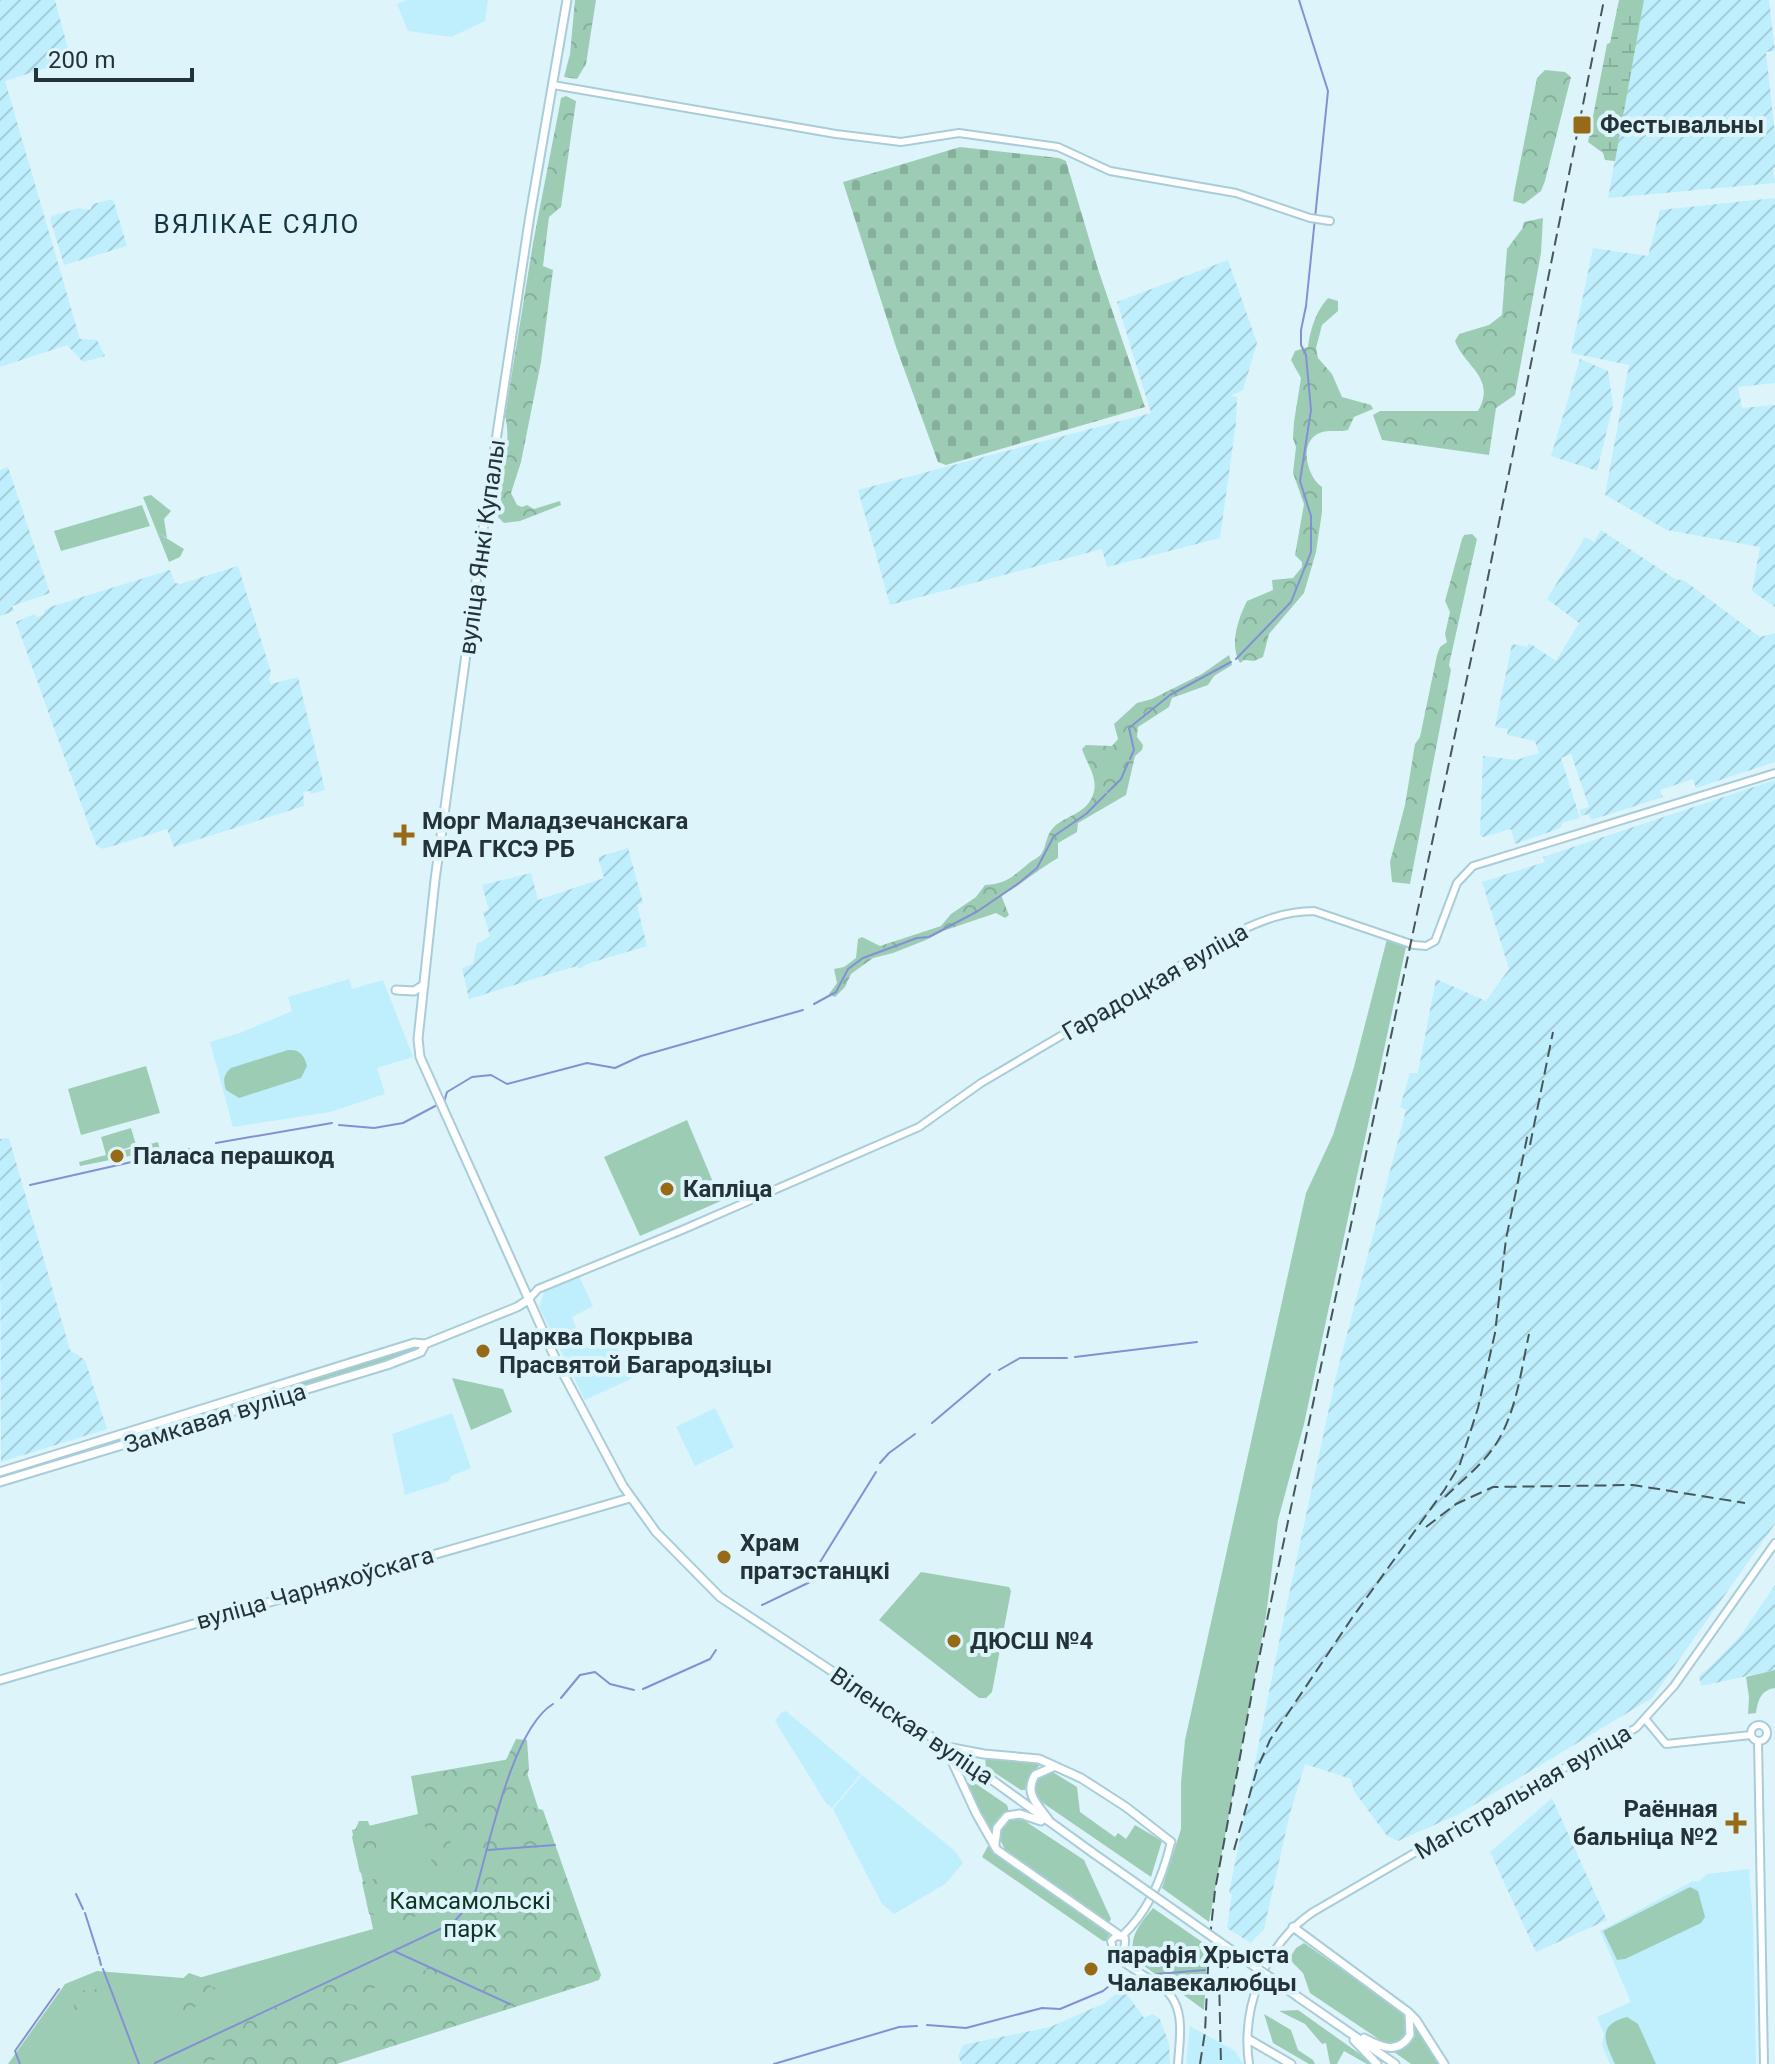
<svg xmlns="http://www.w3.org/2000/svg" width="1775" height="2064" font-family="Roboto,sans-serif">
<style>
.built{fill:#bfeffd}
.industrial{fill:url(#industrial-furrows)}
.green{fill:#9ccdb4}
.forest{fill:url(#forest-crowns)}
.wetland{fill:url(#wetland-marsh)}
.cemetery{fill:url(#cemetery-stones)}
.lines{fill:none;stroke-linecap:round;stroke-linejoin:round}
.stream{stroke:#8391d4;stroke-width:2}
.secondary-casing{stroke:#a8cdd9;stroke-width:10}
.primary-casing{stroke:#a8cdd9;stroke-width:11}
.secondary{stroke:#fff;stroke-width:6}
.primary{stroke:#fff;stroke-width:7}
.rail{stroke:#46575b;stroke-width:2;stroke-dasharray:12 6;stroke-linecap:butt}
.primary-bridge-casing{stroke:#a8cdd9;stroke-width:11;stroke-linecap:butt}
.primary-bridge{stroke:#fff;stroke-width:7}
.poi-dot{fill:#966a17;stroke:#ddf4fb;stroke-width:3}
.labels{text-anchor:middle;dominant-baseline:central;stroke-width:8;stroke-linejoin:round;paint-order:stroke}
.poi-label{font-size:24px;font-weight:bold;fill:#243337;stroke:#ddf4fb;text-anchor:start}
.street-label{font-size:24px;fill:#243337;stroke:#ddf4fb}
.park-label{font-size:24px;fill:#0e3424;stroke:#ddf4fb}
.neighbourhood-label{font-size:26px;letter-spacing:2px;fill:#143640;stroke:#ddf4fb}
</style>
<defs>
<pattern id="industrial-furrows" width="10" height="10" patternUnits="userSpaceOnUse" patternTransform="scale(2)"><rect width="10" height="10" fill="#bfeffd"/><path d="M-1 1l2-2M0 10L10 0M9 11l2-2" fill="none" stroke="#a4cdd9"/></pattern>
<pattern id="forest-crowns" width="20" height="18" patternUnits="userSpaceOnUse" patternTransform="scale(2)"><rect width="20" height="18" fill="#9ccdb4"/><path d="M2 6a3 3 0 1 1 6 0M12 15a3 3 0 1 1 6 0" fill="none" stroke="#86b09b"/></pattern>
<pattern id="wetland-marsh" width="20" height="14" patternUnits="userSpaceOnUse" patternTransform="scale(2)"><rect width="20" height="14" fill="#9ccdb4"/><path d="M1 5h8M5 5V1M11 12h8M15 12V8" fill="none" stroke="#86b09b"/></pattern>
<pattern id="cemetery-stones" width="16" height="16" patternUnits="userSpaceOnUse" patternTransform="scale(2)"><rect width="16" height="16" fill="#9ccdb4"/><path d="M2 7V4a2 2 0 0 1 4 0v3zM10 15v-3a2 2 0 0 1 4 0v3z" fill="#86b09b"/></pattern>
</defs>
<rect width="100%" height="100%" fill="#ddf4fb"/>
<path class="built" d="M406,0H488L485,21L451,37L408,31L397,4Z
M349,979L352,989L383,980L413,1057L377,1068L385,1094L330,1112L233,1127L210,1042L240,1033L292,1011L288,997Z
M579,1276L593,1306L572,1317L584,1348L610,1334L633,1378L585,1400L539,1307L545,1290Z
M715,1408L734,1447L695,1466L676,1427Z
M452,1413L471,1468L451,1476L449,1481L405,1495L392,1434Z
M786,1711L861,1774L832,1808L826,1803L775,1721L781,1713Z
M862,1775L954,1850L963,1863L945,1884L894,1914L882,1904L833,1809Z
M1749,1869L1753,1921L1756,2064H1610L1602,2045L1604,2034L1597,2017L1631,2002L1600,1931L1693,1881L1698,1882L1707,1874Z
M1190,2026L1235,2051L1243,2064H1186Z"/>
<path class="industrial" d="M0,0H55L71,60L5,81L80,339L97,340L105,356L83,362L67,345L0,367Z
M1644,0H1769L1775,51L1766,52L1775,134V167L1773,168L1775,183L1608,198Z
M1775,198V383L1738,387L1742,408L1775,405V607L1752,591L1760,547L1667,530L1605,495L1629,365L1571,353L1593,248L1648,256L1660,210Z
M113,199L127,246L64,265L50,219L52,216L79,208L90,210L93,204Z
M1228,260L1257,343L1243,390L1230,396L1237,397L1236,423L1220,538L1107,567L1102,549L890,605L858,490L1151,413L1117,302Z
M1580,359L1608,371L1613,405L1597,471L1551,456Z
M8,467L50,593L12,606L14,611L0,616V470Z
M1601,530L1675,579L1685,581L1760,637L1775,633V762L1696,788L1693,779L1660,790L1663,797L1591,820L1588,814L1581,816L1580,810L1589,807L1571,754L1561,758L1580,818L1562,823L1561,828L1515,844L1511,829L1483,837L1480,835L1483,756L1516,760L1539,753L1535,741L1507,735L1508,729L1495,727L1512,644L1527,647L1529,643L1556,661L1579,623L1547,599L1585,537L1594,542Z
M238,566L271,672L269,678L271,684L298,677L325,790L311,794L310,791L303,792L304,806L174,847L167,829L103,849L96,845L16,622L34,614L37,617L43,615L45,610L53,606L170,570L175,583L180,584Z
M1775,780V1524L1652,1698L1459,1814L1398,1841L1387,1836L1354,1791L1351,1779L1305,1764L1290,1813L1264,1929L1251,1943L1227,1928L1232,1894L1229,1893L1282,1627L1336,1376L1406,1110L1400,1107L1410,1073H1418L1436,979L1486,1001L1509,969L1482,882L1545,862L1543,857Z
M628,848L643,903L637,905L647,946L590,963L579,969L577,966L553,973L469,999L462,968L473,964L477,944L490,936L483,912L489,910L482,885L531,873L538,900L604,878L598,857Z
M9,1138L70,1350L85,1360L107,1429L1,1462L0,1139Z
M1775,1585V1670L1701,1686L1699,1676L1711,1666L1741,1635Z
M1552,1798L1607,1920L1536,1952L1490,1852Z
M1118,1992L1127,1994L1144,2018L1153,2014L1160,2019L1169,2044L1170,2064H962L958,2056L963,2045L1050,2027L1105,2003Z"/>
<path class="green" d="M151,495L171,511L164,519L167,538L158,533L184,549L180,557L169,562L143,497Z
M142,505L150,526L61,551L54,531Z
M1388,935L1407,942L1304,1424L1278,1520L1266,1616L1209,1922L1162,1888L1181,1829V1783L1185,1740L1306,1193L1333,1135L1354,1067Z
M288,1050C300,1049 304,1055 307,1066L301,1078L239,1098L226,1090C223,1080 223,1075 231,1068Z
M146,1066L160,1113L81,1135L68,1089Z
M687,1120L721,1201L640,1236L604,1157Z
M131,1128L136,1145L109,1154L158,1142L160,1150L80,1166L79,1162L106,1155L101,1137Z
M411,1346L414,1354L170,1430L168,1423Z
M452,1378L503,1389L512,1412L471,1430Z
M921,1572L1009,1587L1011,1591L992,1692L986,1698H979L879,1620Z
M1775,1670V1688C1761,1690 1758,1700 1756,1713L1748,1714L1749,1697L1746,1677Z
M522,1757L593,1982L327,2064H8L65,1984L97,1971L195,1979L373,1929L352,1830L418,1814L411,1776Z
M985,1758L1029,1761L1040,1765L1029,1776L1025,1790H1021L986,1767Z
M1051,1771L1077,1787L1080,1812L1115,1837L1118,1833L1126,1839L1135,1825L1162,1841L1151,1877L1040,1801L1033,1789L1036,1778Z
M972,1781L1007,1805L1009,1812L997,1819L991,1836L967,1784Z
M1022,1819L1084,1860L1111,1919L1108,1924L1005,1850L1000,1839V1831L1010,1820Z
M988,1846L1110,1933L1106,1941H1103L982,1857Z
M1690,1887L1698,1891L1705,1917L1701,1923L1625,1959L1617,1960L1603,1931Z
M1153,1908L1208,1946L1204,2010L1136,1960C1126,1939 1140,1924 1153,1908Z
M1304,1943L1403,2013L1407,2034L1399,2043L1383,2042L1310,1993L1303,1973L1289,1959L1296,1948Z
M1298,2010L1367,2059L1372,2064H1367L1344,2051L1337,2064H1330L1326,2043L1322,2044L1305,2024L1279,2011Z
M1264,2014L1291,2030L1298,2050L1313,2060L1315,2064H1309L1273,2043Z
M1627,2017L1638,2024L1656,2064H1615C1605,2042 1596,2025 1627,2017Z
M1416,2026L1439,2064H1411L1394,2052L1412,2041Z"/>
<path class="forest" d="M575,0H596L586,64L577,79L564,77L570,54Z
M1545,70L1565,72L1571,77L1545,181L1541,191L1524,204L1513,201L1515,188L1537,78Z
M566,96L576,101L561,207L549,217L543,266L553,270L541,362L521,462L511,493L517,505L522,507L527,505L534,509L560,501L561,505L520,521L504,523L498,517L502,502L498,496C502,471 512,442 505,416L533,243L560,104L561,98Z
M1543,218L1541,253L1515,395L1496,408L1489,455L1382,440L1373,415L1380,411H1478C1497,378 1464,366 1455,341L1459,334L1489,325L1502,315L1507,249L1522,229L1524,222Z
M1328,298L1338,301V311L1322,325L1316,348L1318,358L1332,374L1342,397L1371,405L1373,409L1354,417L1348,430C1337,433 1326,428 1316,435C1299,446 1308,478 1322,487V512L1316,552L1304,593L1269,634L1263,657L1254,661L1244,660L1240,663C1229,645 1238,619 1247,601L1273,590L1272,580L1293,578L1302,567V562L1295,555L1304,504L1293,473L1296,447L1293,438L1294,422L1301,378L1291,360L1295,351L1308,347C1310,330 1316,311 1328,298Z
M1472,534L1477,539L1449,665L1451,670L1410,884L1392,882L1390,862L1405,805L1415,744L1420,737L1437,655L1440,647L1447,642L1445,634L1450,612L1445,601L1462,539L1464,535Z
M1229,655L1232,665L1214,676L1208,685L1172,698L1169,707L1138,727L1137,737L1143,745L1142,750L1135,756L1126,795L1078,823L1077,832L1058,843V858C1038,869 1022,885 1001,895L1009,915L1005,918L996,913L943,931L926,940L893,953L873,958L851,974L845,987L835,997L829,994L837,983L834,969L844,967L856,958L858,939L862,937L880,946L941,926L951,914L976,897L985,885C1007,884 1013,876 1028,864C1032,860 1039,858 1042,853C1047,844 1046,833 1056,825C1069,815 1086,813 1093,795C1099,779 1087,764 1082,749L1086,745L1112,746L1118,739L1114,724L1137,703L1152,699L1202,674Z
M516,1739L527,1740L529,1769L518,1804L543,1810L601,1975L599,1980L337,2064H220L218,2059L201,2064L189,2050L195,2047L218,2052L226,2037L220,2036L222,2033L340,1977L342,1984L375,1966L379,1968L385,1983L342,2003C380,2009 384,2007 400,1973L390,1961L398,1955L426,1971L433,1946L458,1926L475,1957L483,1935L466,1927L479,1898L474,1882L451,1866L457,1851L473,1855L481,1836L440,1827L453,1846L448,1850L437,1843L439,1873L434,1875L416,1780L441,1772L505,1762Z
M359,1821H368L376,1844V1860L360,1873L352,1837Z
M378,1878L397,1907L420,1913L408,1921L369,1914L362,1882Z
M189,1973L209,1980L210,1986L216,1988L213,1992L201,1996L199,2005L184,2012L176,1999L185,1991H193L195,1985L188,1983L182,1985L180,1981Z
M98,1989L89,2003L98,2012L60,2032L57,2025L77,2017L71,1996L77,1991Z"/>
<path class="wetland" d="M1619,0H1644L1615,161L1605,160L1603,153L1588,142L1607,44L1610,43Z"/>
<path class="cemetery" d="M960,147L1059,158L1066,161L1098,269L1145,407L946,465L938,462L896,347L843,182Z"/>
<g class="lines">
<path class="stream" d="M1236,659L1291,602L1311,552V516L1300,481L1311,410L1306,355L1301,345V330L1306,306L1328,91L1299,0
M1130,759L1134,750L1129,728L1170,695L1231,662
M1108,792L1121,779L1128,763
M814,1004L836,992L848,969L863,958L917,938L929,937L978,911L1019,883L1037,868L1054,836L1086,814L1106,794
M444,1102L447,1092L472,1077L491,1075L507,1084L587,1063L615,1068L641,1056L803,1010
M339,1125L374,1128L403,1123L439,1104
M216,1143L332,1123
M30,1185L189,1149
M1075,1357L1197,1342
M999,1370L1020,1358H1067
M932,1423L990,1374
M880,1463L889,1453L915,1434
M817,1567L876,1472
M762,1605L810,1582
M643,1689L710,1659L716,1650
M561,1698L580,1675L595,1672L610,1684L634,1690
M488,1850L555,1845
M76,1894L83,1909
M85,1913L98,1954
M394,1951L510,2004
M99,1957L101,1965
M103,1969L139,2064
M1221,1971L1228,1967
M1157,1974L1205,1970
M927,2025L966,2028L1042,2008L1060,2009L1103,1991L1114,1982L1143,1988L1149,1985
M155,2063L453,1923L468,1906L475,1893C489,1846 512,1729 553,1704
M20,2064L15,2051L59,1989
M774,2064L899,2027L917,2026"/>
<g class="secondary-casing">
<path id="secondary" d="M553,85L836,134L901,142L959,133L1058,147L1110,171L1236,193L1310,218L1330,221
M528,1300L538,1289L682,1230L919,1127L981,1083L1235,933C1261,921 1285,911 1314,911L1414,945L1426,946L1435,941L1457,883L1473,866L1775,773
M1646,1720L1666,1744L1751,1735
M1751 1733a8 8 0 1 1 16 0a8 8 0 1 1-16 0Z
M1758,1741L1764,2064
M1124,1935C1128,1945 1120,1952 1124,1962
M1122,1936C1149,1911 1163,1876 1171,1842
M1124,1937L1116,1936L1111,1941C1116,1972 1161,1975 1174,2001C1184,2018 1179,2045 1178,2064
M1249,2064C1241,2007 1265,1944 1313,1912L1471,1820L1636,1728L1674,1686L1775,1543"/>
</g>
<g class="primary-casing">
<path id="primary" d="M567,0L530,215L489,487L435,880L418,1039L420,1057L556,1360L623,1486L656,1532L720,1597L945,1746L1093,1853
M396,990L414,991L424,985
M0,1472L414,1343L425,1344
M0,1482L387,1365L421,1352L425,1344L517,1307L528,1300
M0,1680L630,1498
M947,1747L984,1754L1039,1759L1081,1778L1126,1807L1171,1842
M946,1748L976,1813L997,1850L1119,1935
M1048,1819C1037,1804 1024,1793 1035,1775L1053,1767
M995,1844L997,1828L1007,1816L1020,1814L1041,1821
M1293,1927L1408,2012L1416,2020L1444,2064
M1298,1997L1395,2064
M1364,2038C1381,2047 1398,2055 1410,2035L1409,2014
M1248,2039L1291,2064
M1354,2040L1377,2064"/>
</g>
<use href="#secondary" class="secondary"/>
<use href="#primary" class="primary"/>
<path class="rail" d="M1530,1145L1553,1032
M1445,1497C1462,1480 1480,1467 1494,1447C1516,1415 1521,1371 1529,1334
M1426,1527L1456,1504L1493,1487L1633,1485L1745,1503
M1234,1850L1257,1769L1270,1740L1352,1618L1445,1489L1460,1464L1478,1408L1495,1333L1506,1239L1528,1133
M1219,1976L1221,2064
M1200,2064L1205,2032L1209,1947L1215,1890L1255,1677L1481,612L1604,0"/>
<g class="primary-bridge-casing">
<path id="primary-bridge" d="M1093,1853L1298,1997"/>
</g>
<use href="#primary-bridge" class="primary-bridge"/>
</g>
<g class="poi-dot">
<rect x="1572" y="115" width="20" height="20" rx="4"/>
<path d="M400 823h8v8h8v8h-8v8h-8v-8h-8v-8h8z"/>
<circle cx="117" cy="1156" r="8"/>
<circle cx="667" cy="1189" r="8"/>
<circle cx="483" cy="1351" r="8"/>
<circle cx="724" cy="1557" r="8"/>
<circle cx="954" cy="1641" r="8"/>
<path d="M1732 1811h8v8h8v8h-8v8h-8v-8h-8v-8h8z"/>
<circle cx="1091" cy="1969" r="8"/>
</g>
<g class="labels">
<g class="poi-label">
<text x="1600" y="125">Фестывальны</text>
<text x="422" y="821">Морг Маладзечанскага<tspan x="422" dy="28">МРА ГКСЭ РБ</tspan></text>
<text x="133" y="1156">Паласа перашкод</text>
<text x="683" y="1189">Капліца</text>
<text x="499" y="1337">Царква Покрыва<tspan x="499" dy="28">Прасвятой Багародзіцы</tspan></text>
<text x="740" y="1543">Храм<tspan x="740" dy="28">пратэстанцкі</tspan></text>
<text x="970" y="1641">ДЮСШ №4</text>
<text x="1718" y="1809" text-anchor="end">Раённая<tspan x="1718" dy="28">бальніца №2</tspan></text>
<text x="1107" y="1955">парафія Хрыста<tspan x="1107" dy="28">Чалавекалюбцы</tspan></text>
</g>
<g class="street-label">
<text transform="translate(482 547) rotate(-82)">вуліца Янкі Купалы</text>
<text transform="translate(1155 982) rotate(-30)">Гарадоцкая вуліца</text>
<text transform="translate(215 1418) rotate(-17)">Замкавая вуліца</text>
<text transform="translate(315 1588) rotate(-16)">вуліца Чарняхоўскага</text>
<text transform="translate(912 1726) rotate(34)">Віленская вуліца</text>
<text transform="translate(1523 1792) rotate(-30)">Магістральная вуліца</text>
</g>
<g class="park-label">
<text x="470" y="1901">Камсамольскі<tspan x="470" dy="28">парк</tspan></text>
</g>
<g class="neighbourhood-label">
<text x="257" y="224">ВЯЛІКАЕ СЯЛО</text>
</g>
</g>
<path d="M36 68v12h156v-12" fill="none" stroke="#243337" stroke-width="4"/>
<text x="48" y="68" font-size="24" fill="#243337" stroke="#ddf4fb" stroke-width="6" paint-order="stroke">200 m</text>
</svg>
